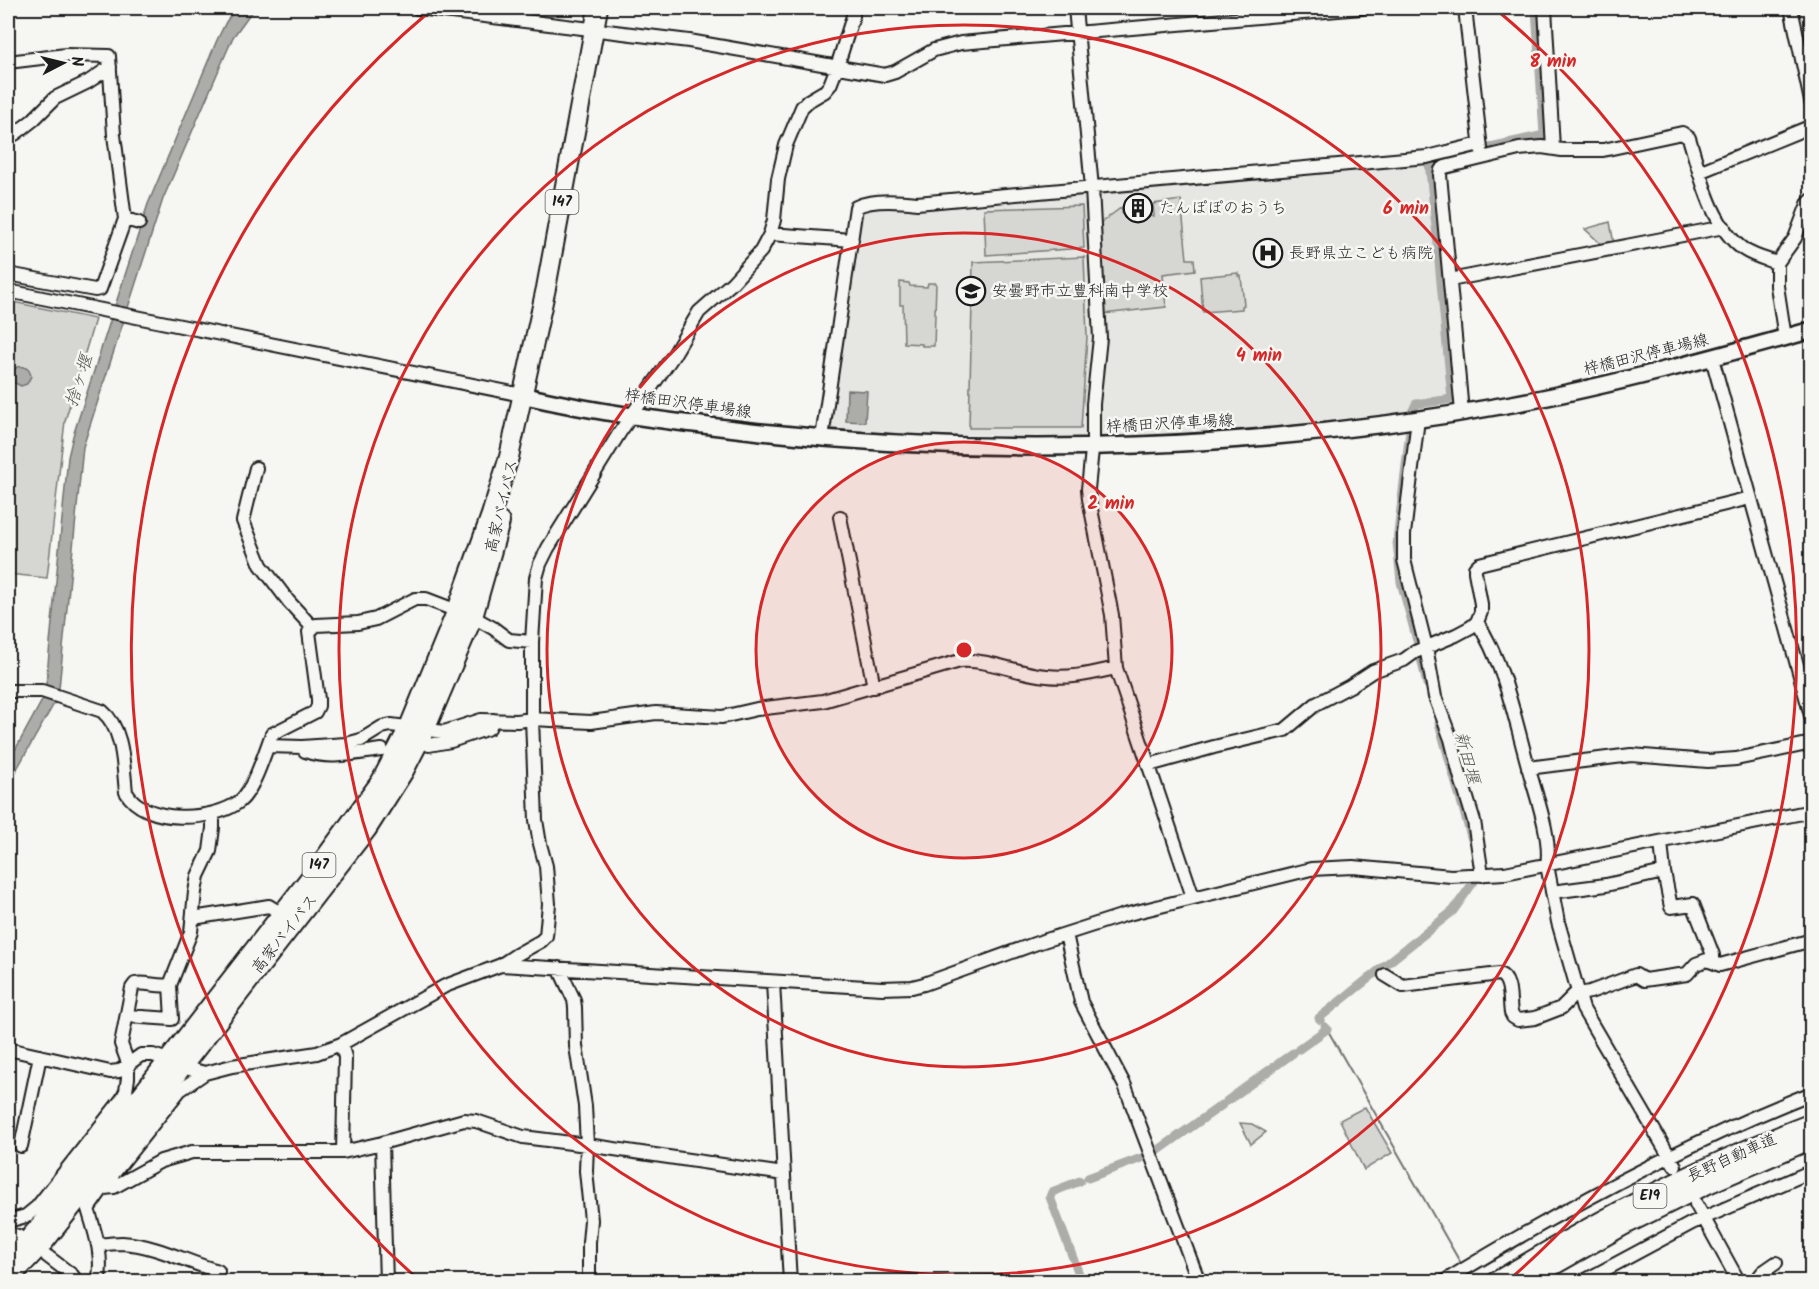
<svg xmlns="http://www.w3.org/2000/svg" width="1819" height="1289" font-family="Kalam,'Klee One',sans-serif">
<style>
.built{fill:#e6e6e2}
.green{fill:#d6d6d2;stroke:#797977;stroke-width:1.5}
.water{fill:#acaca9;stroke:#727271;stroke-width:1.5}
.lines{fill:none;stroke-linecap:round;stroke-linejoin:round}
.stream{stroke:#727271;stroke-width:2}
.canal{stroke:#acaca9;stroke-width:9}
.minor-casing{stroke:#1c1c1c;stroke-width:16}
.major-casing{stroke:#1c1c1c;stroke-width:20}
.highway-casing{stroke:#1c1c1c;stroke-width:22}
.minor{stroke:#f6f6f2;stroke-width:12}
.major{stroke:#f6f6f2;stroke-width:15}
.highway{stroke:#f6f6f2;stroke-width:18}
.ring{fill:none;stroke:#d62828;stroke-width:3}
.labels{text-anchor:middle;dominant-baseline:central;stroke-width:5;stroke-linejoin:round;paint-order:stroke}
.shield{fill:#f6f6f2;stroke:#5d5d5c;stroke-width:1.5}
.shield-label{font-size:15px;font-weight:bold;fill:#1c1c1c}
.poi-label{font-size:16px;fill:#1c1c1c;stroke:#f6f6f2;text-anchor:start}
.street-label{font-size:16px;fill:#1c1c1c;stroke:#f6f6f2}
.water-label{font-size:18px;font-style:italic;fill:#565654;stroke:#f6f6f2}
.centre{fill:#d62828;stroke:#f6f6f2;stroke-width:3}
.ring-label{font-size:18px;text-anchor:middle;font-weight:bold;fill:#d62828;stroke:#f6f6f2;stroke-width:5;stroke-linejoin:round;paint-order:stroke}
</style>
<rect width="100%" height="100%" fill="#f6f6f2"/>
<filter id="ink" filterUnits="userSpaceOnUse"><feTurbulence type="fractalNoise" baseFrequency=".0167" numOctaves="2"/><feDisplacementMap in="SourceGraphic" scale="12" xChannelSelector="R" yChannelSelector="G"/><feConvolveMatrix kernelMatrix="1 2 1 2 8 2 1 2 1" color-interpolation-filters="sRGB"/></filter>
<g filter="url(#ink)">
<path class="built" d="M1427,160L1448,397L1413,403L1409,411L1239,430L1163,435L1096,437V192Z
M1086,191L1089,194L1097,340L1086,414L1088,432L1083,437L967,435L831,431L828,427L859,213L864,208Z"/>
<path class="green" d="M1181,200L1187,259H1194L1195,270L1163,274L1166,307L1103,314L1099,224L1122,207V214L1128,213L1129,218L1154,216L1153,204Z
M1082,206L1084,248L986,255L984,209Z
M1610,222L1614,244L1603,246L1585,229Z
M1084,257L1087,337L1081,428H969L973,262Z
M1238,273V276H1241L1244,305L1242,306V309L1203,312L1200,277Z
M900,282L909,283L910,286L927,287L928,283H936L934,346H922V344L904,343L903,305H900Z
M8,301L95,319L65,421L47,578L8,574Z
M1365,1107L1392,1153L1364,1170L1340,1120Z
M1240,1123L1252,1124L1266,1132L1251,1144Z"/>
<path class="water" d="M236,8H258L249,15L233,37L163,199L83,447L59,688L55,702L18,767L8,790V763L45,695L68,457L73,436L148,204L217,40L226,22Z
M17,367C24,365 30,369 31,376L27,384L21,386L13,382L8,384V379L12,377V372Z
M847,390L867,391L865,422L846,421Z"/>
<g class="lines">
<path class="stream" d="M1327,1029L1460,1262"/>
<path class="canal" d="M1486,148L1544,135L1536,8
M1438,245L1429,162L1439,159
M1413,410L1416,404L1452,399L1438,251
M1410,431L1397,542L1401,582L1418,644
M1420,654L1427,684
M1439,723L1472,840
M1321,1020L1319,1018L1453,911L1475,880
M1299,1049L1327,1029L1325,1027
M1227,1101L1293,1053
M1156,1152L1222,1105
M1088,1178L1144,1157
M1080,1181L1052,1192L1050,1197L1082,1282"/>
<g class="minor-casing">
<path id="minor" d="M418,8L689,41L885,75L895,72L934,50L961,43L1361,8
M1075,8L1092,188L1100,338L1093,404V440L1088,489L1089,499L1112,615L1116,668L1193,897
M1465,8L1481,149
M1545,8L1553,148
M1791,8L1812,106
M8,62L66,55L109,56L114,135L125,219L100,289L95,290L8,274
M8,135L15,134L33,120L55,98L88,82L110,67
M1699,172L1812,126
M125,219L139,223
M770,234L852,240
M1450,280L1724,227
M8,291L522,395
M1785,338L1777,286V263L1795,238L1808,204L1812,200
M1712,358L1812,719
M1462,412L1440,175L1441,170L1445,167L1519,149L1542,147L1562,150H1603L1682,133L1689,138C1700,173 1711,226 1743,249C1753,256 1765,259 1777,263
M1418,419L1404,534V560L1426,647L1435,697L1451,739L1460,775L1474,821L1482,875
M822,438L856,207C871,199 900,201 917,203L1427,157L1480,144
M256,468L243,521L261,565L289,602L312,627
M840,517L874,687
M1477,622C1504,662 1515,720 1528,766C1535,793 1552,837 1547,865L1558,922L1583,1009L1675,1166
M8,691H42L102,711C124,729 123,766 126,792C144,825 214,822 240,801C254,789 265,752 272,734L315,712L318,706V699L309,632L316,625L358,623L376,619L415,599H426L473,617L493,628L509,640L532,642
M429,745L451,741L489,728L493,720
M268,746L302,747L346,744L361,740L382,727L391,725L444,732L481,720L517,721L532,719L591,722L656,713L722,717L757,709L823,701L960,661C990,659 1018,674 1047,676C1071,679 1093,673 1116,668
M302,747L305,751C329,760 356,753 382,750
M1149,765L1214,747L1285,730L1316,704L1350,686L1373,671L1404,660L1415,652L1456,635L1471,627L1477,622L1481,612V604L1475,572V568L1479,564L1750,498
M1528,768L1631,755L1708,761L1736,759L1812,743
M1661,842L1664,872L1671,907L1693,904L1713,955V961
M1552,892L1606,885L1664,872
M193,918L269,906L282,914
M1066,934L1081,1002L1125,1086L1199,1282
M501,965L882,988L912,987L924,984L1037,943L1124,915L1311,869L1353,867L1451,876L1505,873L1812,811
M559,968L574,1000L575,1007L576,1046L585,1106L587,1145L586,1171L591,1220L589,1242V1282
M1385,975L1403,986L1499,974C1512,979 1509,1001 1511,1013L1513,1017L1518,1020L1535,1018L1561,1008L1574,995L1590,992L1636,975L1644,980L1687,974L1696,964L1707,960L1720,965L1812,940
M773,982L790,1282
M127,1016L172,1019L170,985
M341,1044L345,1057L343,1152
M8,1049L110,1072L119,1071L141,1055H153L168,1060L182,1067L205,1073
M382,1143L386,1282
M21,1146L40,1056
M104,1188L114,1187L161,1161L192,1152H343L382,1143L464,1120L476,1121L523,1137L587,1145L784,1174
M1696,1204L1739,1282
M8,1221L26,1216L37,1207L122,1099L126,1091L128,1078V1063L121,1044L132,988L135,984C146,982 158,987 170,985L191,932L195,892L198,876L210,851L213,828V815
M8,1233L18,1236
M98,1245C106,1244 114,1243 122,1243C156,1245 186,1262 218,1271L214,1282
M47,1256L72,1275L77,1282
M98,1282C104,1257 95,1232 88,1209L110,1178L180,1090L205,1073L232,1066L317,1053L341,1044L445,986L501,965L516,955L541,941L546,936L549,904L546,866L540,844L536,820L532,719V642L536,578L540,564L548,548L620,432L673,356L699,312L732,283L761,251L770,234L774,220L778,179L786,145L802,107L808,101L825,91L830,85L837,67L853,16V8
M1443,1282C1561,1210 1683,1144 1812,1093
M1582,1282L1692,1223L1812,1171
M1755,1282L1763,1272L1776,1263"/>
</g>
<g class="major-casing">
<path id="major" d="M522,395C600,414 682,423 761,432C1009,459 1267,449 1512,404C1614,385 1712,358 1812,330"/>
</g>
<g class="highway-casing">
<path id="highway" d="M8,1263L37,1229L316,870L381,781L409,727L457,610L491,515L509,457L546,288L598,8
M8,1280L45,1241L171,1082L182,1067L367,829L404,771L425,730L473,617L500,522
M1495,1282C1597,1221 1701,1165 1812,1123
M1524,1282L1623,1226L1708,1184L1812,1139"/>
</g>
<use href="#minor" class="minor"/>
<use href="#major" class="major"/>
<use href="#highway" class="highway"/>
</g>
</g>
<circle cx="964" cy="650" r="208" fill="#d62828" fill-opacity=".12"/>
<g class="ring">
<circle cx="964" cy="650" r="208"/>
<circle cx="964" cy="650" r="417"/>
<circle cx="964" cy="650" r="625"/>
<path d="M418 1279A833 833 0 0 1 429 12M1499 12A833 833 0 0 1 1510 1279"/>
</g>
<defs>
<g id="building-ring" transform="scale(1.5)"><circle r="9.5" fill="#f6f6f2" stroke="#1c1c1c" stroke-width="1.5"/><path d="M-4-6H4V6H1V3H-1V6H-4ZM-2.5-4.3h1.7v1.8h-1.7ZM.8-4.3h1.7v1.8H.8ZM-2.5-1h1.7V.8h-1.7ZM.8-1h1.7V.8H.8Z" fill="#1c1c1c"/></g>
<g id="hospital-ring" transform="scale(1.5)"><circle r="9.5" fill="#f6f6f2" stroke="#1c1c1c" stroke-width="1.5"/><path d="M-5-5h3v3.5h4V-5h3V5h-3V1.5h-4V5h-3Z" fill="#1c1c1c"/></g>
<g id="school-ring" transform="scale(1.5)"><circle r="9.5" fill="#f6f6f2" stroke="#1c1c1c" stroke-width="1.5"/><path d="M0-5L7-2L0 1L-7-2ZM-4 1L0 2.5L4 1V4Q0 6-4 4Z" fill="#1c1c1c"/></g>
</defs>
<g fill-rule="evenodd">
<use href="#building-ring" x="1138" y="208"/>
<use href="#hospital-ring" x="1268" y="253"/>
<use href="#school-ring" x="971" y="291"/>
</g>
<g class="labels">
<g class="shield">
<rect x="545.5" y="190" width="33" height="24" rx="4.5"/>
<rect x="302.5" y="853" width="33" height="24" rx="4.5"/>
<rect x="1633.5" y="1184" width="33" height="24" rx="4.5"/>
</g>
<g class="shield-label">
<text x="562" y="202">147</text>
<text x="319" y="865">147</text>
<text x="1650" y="1196">E19</text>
</g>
<g class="poi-label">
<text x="1159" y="208">たんぽぽのおうち</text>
<text x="1289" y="253">長野県立こども病院</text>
<text x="992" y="291">安曇野市立豊科南中学校</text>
</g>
<g class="street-label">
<text transform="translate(1646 355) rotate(-14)">梓橋田沢停車場線</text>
<text transform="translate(688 404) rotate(8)">梓橋田沢停車場線</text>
<text transform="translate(1170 424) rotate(-3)">梓橋田沢停車場線</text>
<text transform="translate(502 506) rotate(-77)">高家バイパス</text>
<text transform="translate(285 934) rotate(-52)">高家バイパス</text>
<text transform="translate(1732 1158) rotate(-24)">長野自動車道</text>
</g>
<g class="water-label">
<text transform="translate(80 381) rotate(-72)">捨ヶ堰</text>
<text transform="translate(1466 758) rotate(75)">新田堰</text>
</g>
</g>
<circle cx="964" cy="650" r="9" class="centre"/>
<g class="ring-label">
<text x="1553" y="67">8 min</text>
<text x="1406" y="214">6 min</text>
<text x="1259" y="361">4 min</text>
<text x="1111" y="509">2 min</text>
</g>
<rect width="1819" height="1289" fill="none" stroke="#f6f6f2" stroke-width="30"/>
<rect x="15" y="15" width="1789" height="1259" fill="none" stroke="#1c1c1c" stroke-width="2" filter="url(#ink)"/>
<g transform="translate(63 63) rotate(83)" stroke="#f6f6f2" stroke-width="4.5" paint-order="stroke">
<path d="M0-4.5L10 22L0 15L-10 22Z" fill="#1c1c1c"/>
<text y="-9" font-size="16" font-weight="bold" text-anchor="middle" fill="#1c1c1c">N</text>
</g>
</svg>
